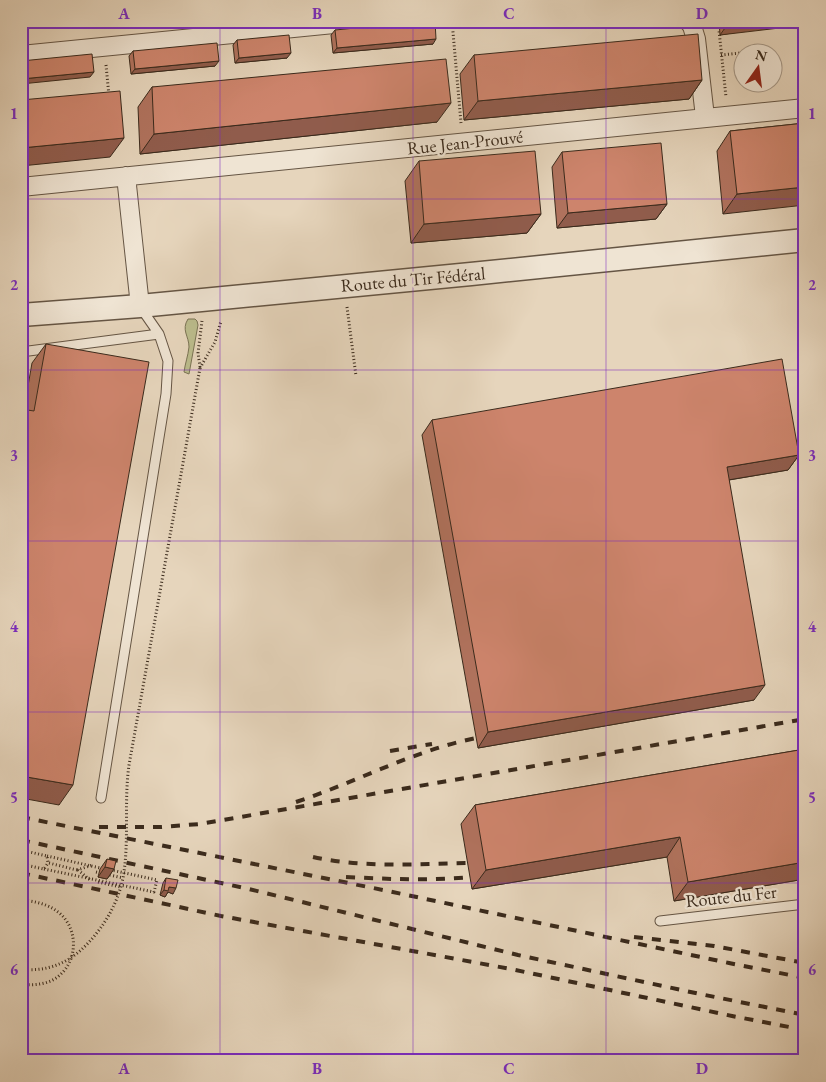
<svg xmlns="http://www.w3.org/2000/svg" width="826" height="1082" font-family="'EB Garamond',serif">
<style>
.green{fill:#bbbc8c;stroke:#7a7354}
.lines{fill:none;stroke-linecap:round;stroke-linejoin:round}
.service-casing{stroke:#655544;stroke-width:11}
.minor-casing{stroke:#655544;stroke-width:20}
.tertiary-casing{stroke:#655544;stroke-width:25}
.path{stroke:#3a2a1c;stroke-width:3;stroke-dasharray:1 2.5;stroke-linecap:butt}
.service{stroke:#efe4d3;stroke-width:9}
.minor{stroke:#efe4d3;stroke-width:18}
.tertiary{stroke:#efe4d3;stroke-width:22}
.rail{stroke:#3a2a1c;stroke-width:4;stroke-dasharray:9 9;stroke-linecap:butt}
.path-bridge{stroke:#3a2a1c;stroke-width:3;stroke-dasharray:1 2.5;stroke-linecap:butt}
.wall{fill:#b0725d;stroke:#3a2a1c}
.shaded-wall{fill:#905c4c;stroke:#3a2a1c}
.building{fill:#cd846c;stroke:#3a2a1c}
.grid{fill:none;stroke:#7b2cbf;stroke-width:1;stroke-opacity:0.55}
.labels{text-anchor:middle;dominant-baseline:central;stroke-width:4.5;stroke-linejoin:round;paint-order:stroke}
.street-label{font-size:18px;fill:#3a2a1c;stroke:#efe4d3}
.neatline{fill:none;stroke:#7b2cbf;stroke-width:2}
.grid-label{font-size:16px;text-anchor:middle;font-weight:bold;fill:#7b2cbf}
</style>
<rect width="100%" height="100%" fill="#e6d5bc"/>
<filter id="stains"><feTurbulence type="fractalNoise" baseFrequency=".004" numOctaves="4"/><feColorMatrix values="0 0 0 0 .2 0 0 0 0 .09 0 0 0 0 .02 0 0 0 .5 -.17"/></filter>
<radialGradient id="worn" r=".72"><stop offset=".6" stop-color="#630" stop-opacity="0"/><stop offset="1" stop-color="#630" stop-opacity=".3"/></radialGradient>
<path class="green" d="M188,319H195L197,321L198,325L189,374L184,372C185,364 188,356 189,347C189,336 181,330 188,319Z"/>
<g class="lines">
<g class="service-casing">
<path id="service" d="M21,352L159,334
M101,798L166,394L168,361L159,334L141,308
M660,921L805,904"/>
</g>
<g class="minor-casing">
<path id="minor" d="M688,21L692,26L696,39L705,117
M21,55L364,21
M126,176L140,306
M21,187L805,108"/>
</g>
<g class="tertiary-casing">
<path id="tertiary" d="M21,315L140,306L471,274L805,240"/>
</g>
<path class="path" d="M452,21L461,123
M718,21L726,97
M721,55L740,53
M106,65L109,96
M347,307L356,376
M200,367L198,353L202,321
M200,368L215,342L221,321
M21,850L47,856L48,863
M47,856L105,869
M49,863L77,870
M21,864L44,869L48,863
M44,869L154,892L157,880L111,870
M96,872L123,878
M98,882L121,887
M21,900C34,901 48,904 58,912C77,926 79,957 61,974C51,984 35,986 21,984"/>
<use href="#service" class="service"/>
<use href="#minor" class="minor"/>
<use href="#tertiary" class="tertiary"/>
<path class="rail" d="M390,751L432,744
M296,802C357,782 412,751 476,738
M21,817L388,891L729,963L805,978
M99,827H161L200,824L805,719
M21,840L249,889L518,955L700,994L805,1015
M313,857C363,868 417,864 468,863
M21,873L221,916L511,969L732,1016L805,1030
M346,877C388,879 429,881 470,877
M634,937L714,946L805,963"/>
<path class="path-bridge" d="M77,870L93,865
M78,870L90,880
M21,969C44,972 64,965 81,950C103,930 120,901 124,872C129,836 124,801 129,765L200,368"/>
</g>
<path class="wall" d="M719,21H805L720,35Z
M335,30L433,44L333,53L331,35Z
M237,40L287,58L235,63L233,45Z
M133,51L215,66L131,74L129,56Z
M474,55L702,80L689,99L464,120L460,74Z
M152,87L437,122L140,154L138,107Z
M805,123L723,214L717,151L730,131Z
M562,152L667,204L656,219L557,228L552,167Z
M419,161L541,214L527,233L411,243L405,181Z
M46,344L59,805L24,409L32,363Z
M432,420L799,455L788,470L729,480L754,700L478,748L422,435Z
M805,749V879L674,901L667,857L472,889L461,824L475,805Z
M107,859L114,869L107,879L98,877L100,869Z
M166,878L173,894L168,892L165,897L160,895L163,883Z"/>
<path class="shaded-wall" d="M21,21H37L21,23Z
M730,21H805V25L720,35Z
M436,39L433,44L333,53L337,48Z
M291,53L287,58L235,63L239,58Z
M219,61L215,66L131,74L135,69Z
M94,72L90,77L21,84V79Z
M702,80L689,99L464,120L478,101Z
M451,103L437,122L140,154L154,134Z
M124,138L110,157L21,166V148Z
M805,187V205L723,214L737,194Z
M667,204L656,219L557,228L568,213Z
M541,214L527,233L411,243L424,224Z
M799,455L788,470L716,482L727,467Z
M765,685L754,700L478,748L488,732Z
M21,776L73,785L59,805L21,798Z
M680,837L667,857L472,889L486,870Z
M805,862V879L674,901L688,882Z
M105,867L114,869L107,879L98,877Z
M169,887L176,888L173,894L168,892L165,897L160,895L164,890Z"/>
<path class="building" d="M427,21H435L436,39L337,48L335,30Z
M698,34L702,80L478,101L474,55Z
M289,35L291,53L239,58L237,40Z
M217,43L219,61L135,69L133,51Z
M92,54L94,72L21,79V61Z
M446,59L451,103L154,134L152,87Z
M120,91L124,138L21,148V100Z
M805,123V187L737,194L730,131Z
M661,143L667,204L568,213L562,152Z
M535,151L541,214L424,224L419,161Z
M46,344L149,362L73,785L21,776V409L34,411Z
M782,359L799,455L727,467L765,685L488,732L432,420Z
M805,749V862L688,882L680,837L486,870L475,805Z
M107,859L116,861L114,869L105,867Z
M166,878L178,880L176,888L169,887L168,891L164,890Z"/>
<path class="grid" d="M220,21V1061M413,21V1061M606,21V1061M21,199H805M21,370H805M21,541H805M21,712H805M21,883H805"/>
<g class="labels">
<g class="street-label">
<text transform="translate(465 142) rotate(-6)">Rue Jean-Prouvé</text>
<text transform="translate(413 279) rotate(-5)">Route du Tir Fédéral</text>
<text transform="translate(731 896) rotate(-6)">Route du Fer</text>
</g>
</g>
<rect width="826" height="1082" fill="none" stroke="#e6d5bc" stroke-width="55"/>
<g transform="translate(758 68) rotate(14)"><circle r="24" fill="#efe4d3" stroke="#a79a8a"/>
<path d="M0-4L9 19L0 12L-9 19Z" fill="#8f2418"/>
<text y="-8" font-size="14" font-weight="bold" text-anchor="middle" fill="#3a2a1c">N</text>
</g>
<rect x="28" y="28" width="770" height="1026" class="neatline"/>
<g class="grid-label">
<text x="124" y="19">A</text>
<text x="317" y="19">B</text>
<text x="509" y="19">C</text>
<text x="702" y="19">D</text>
<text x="14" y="119">1</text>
<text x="812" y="119">1</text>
<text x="14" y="290">2</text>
<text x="812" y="290">2</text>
<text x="14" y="461">3</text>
<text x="812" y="461">3</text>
<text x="14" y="632">4</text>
<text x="812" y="632">4</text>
<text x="14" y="803">5</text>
<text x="812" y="803">5</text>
<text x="14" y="975">6</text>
<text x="812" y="975">6</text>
<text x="124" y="1074">A</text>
<text x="317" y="1074">B</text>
<text x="509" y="1074">C</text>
<text x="702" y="1074">D</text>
</g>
<rect width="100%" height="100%" filter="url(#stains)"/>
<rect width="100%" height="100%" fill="url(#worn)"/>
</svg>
